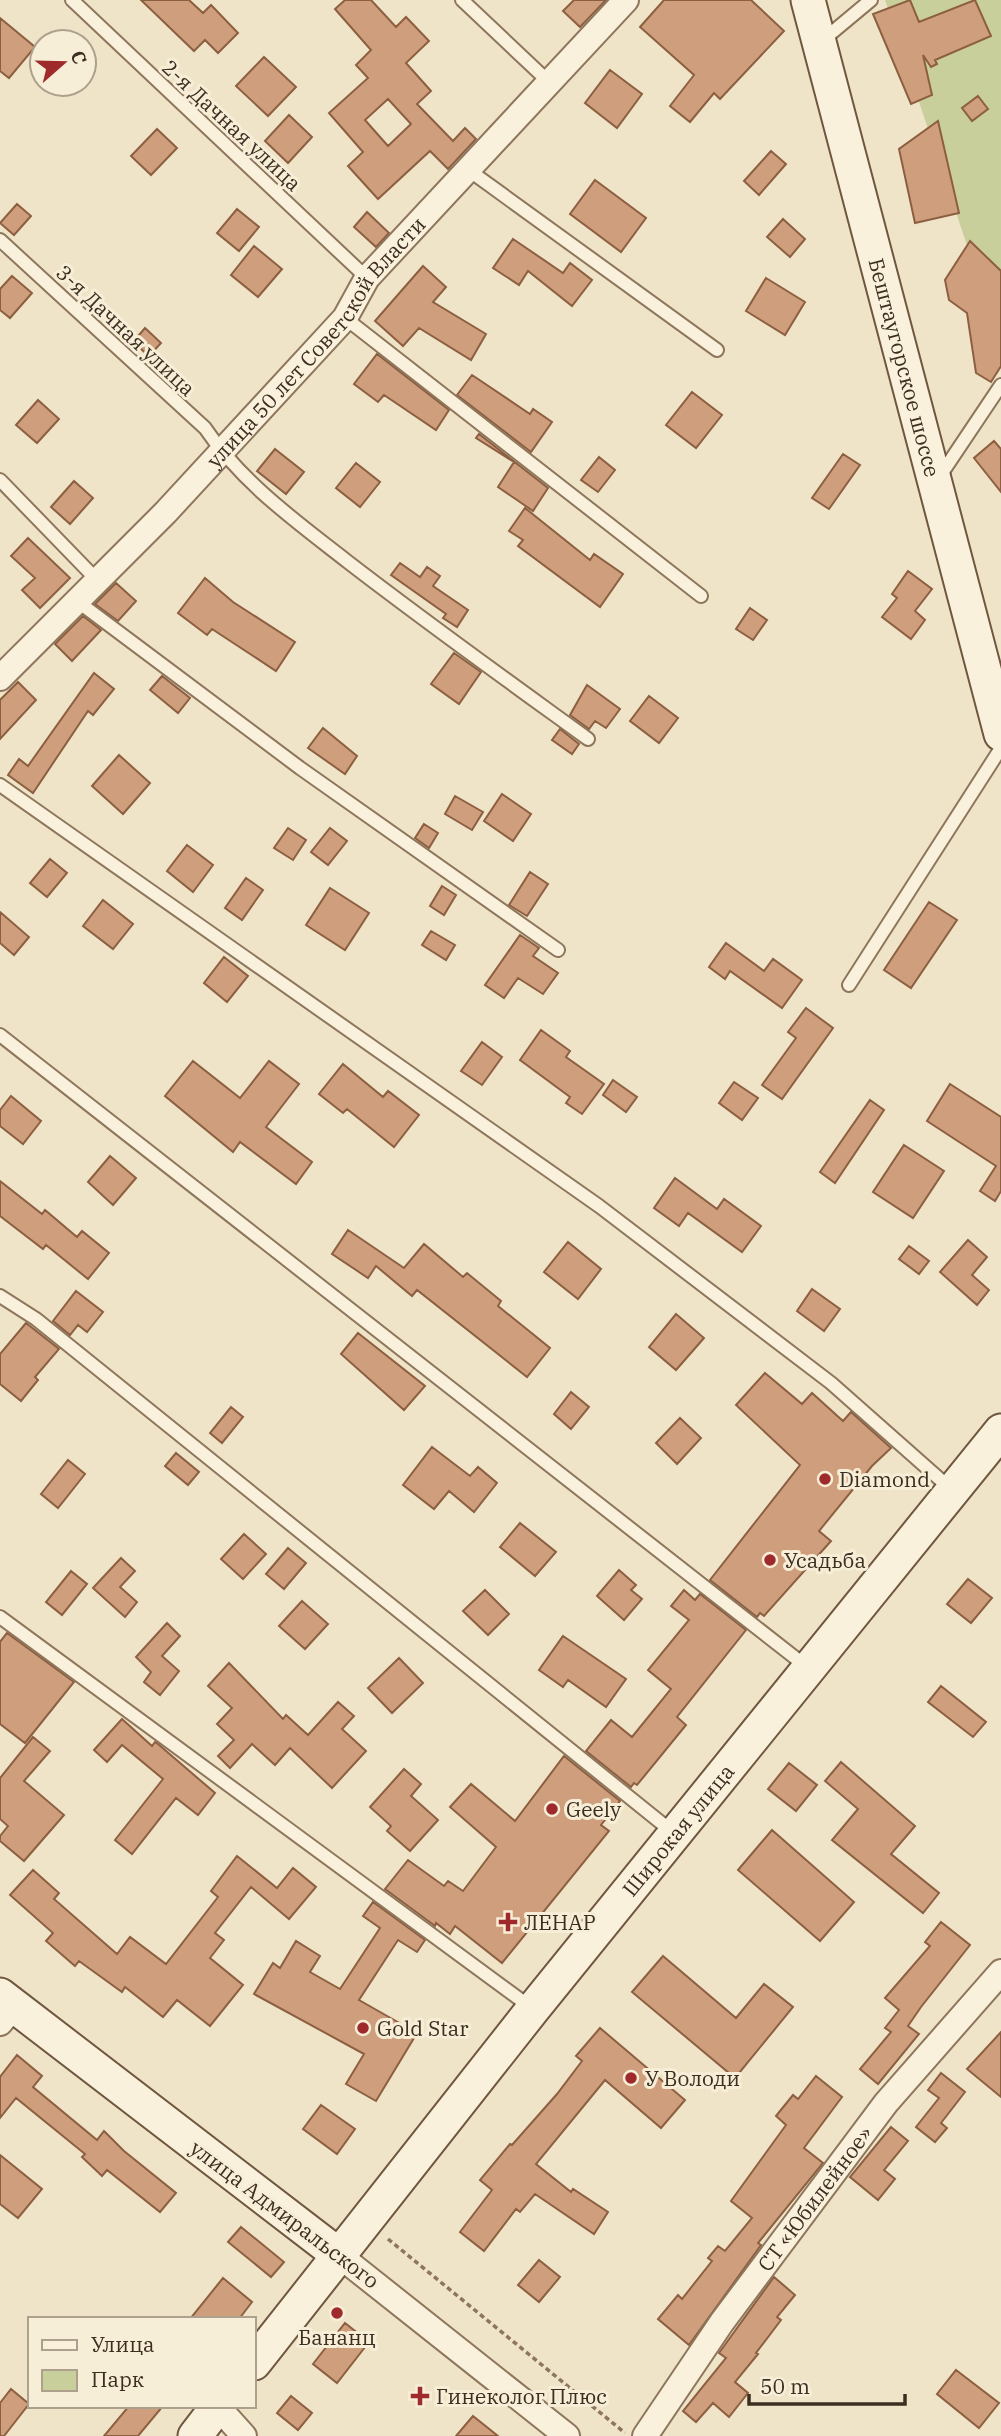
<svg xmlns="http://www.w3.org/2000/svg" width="1001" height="2436" font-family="'IBM Plex Serif',serif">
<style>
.green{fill:#c9cf9b}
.building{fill:#cf9f7d;stroke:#8d5f41;stroke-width:2;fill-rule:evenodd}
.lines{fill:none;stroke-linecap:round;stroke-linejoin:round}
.lane-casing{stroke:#8d765c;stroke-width:16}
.street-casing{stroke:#8d765c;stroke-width:28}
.secondary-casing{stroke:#6f573f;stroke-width:37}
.path{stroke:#8d765c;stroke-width:3.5;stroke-dasharray:5 3.5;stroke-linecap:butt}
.lane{stroke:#faf1dc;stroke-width:12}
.street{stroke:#faf1dc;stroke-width:24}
.secondary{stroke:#faf1dc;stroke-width:33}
.poi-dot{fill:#9e2a2b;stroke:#f7eed8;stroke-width:2.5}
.labels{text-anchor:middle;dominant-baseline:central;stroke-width:6;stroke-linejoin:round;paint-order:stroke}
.street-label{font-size:21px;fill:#3d2e20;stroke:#f7eed8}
.poi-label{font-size:21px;fill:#3d2e20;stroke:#f7eed8;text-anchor:start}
</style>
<rect width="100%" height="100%" fill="#f0e4c8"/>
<path class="green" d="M885,0H1001V347Z"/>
<path class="building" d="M141,0H189L203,13L211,5L238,33L218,53L205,40L194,51Z
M345,0H371L396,27L406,17L429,41L406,63L431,91L417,104L453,141L465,128L476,139L448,169L430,151L378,199L348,166L363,152L329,113L368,78L356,65L371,50L335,9ZM388,99L411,124L388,146L365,120Z
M574,0H606L580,27L563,11Z
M664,0H751L784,31L720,99L714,93L690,122L670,106L694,75L640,27Z
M910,0L919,22L975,0L991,36L935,60L937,64L931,67L923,55L932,95L911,104L873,14Z
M0,18L35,47L9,78L0,71Z
M264,57L296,87L268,116L236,86Z
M610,70L642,94L617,128L585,103Z
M978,96L988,109L972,121L962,108Z
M289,115L312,137L288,163L265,141Z
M938,121L959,213L915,223L899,149Z
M157,129L177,148L151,175L131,156Z
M771,151L786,164L759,195L744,181Z
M595,180L646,218L621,252L570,214Z
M17,204L31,216L14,235L0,223Z
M237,209L259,227L239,251L217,233Z
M367,212L389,233L376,247L354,227Z
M783,219L805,239L790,257L767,237Z
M513,239L563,273L570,263L592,280L572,306L528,271L519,285L493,268Z
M970,241L1001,271V366L991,382L976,373L967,313L949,300L945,280Z
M254,246L282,269L258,297L231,275Z
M423,266L446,287L433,302L486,334L471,360L419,328L403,346L375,321Z
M12,276L32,293L10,318L0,310V289Z
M766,278L805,302L785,335L746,311Z
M145,328L161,343L149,356L133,342Z
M377,354L449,410L436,430L384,395L378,402L354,384Z
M472,375L530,414L533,409L552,422L531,452L457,395Z
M692,392L722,415L696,448L666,425Z
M38,400L59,419L37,443L16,425Z
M479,434L548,488L533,511L498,487L514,462L476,438Z
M994,441L1001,449V492L974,458Z
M275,449L304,472L286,494L257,471Z
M843,454L860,465L829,509L812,498Z
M599,457L615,470L598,492L581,480Z
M356,463L380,482L360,507L336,488Z
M74,481L93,498L70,524L51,507Z
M525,508L590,560L594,554L623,574L600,607L518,546L523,540L509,531Z
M28,538L70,578L40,608L22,590L35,578L11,556Z
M400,563L420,577L427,567L440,576L433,586L468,610L457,627L443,618L446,614L391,575Z
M908,571L932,589L915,611L925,620L911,639L882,617L897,598L892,594Z
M205,578L233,602L295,642L276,671L212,629L207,635L178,613Z
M116,583L136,601L118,621L95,604Z
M750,608L767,620L753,640L736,629Z
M83,616L101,630L72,661L55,644Z
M454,653L481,672L459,704L431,684Z
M94,673L114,689L93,715L88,711L33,793L8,775L19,759L28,766Z
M162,676L190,698L178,713L150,690Z
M18,682L36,700L0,739V700Z
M587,685L620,709L606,728L595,721L589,729L570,715Z
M649,696L678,718L659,743L630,721Z
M323,728L357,756L345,774L308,748Z
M560,729L579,744L572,754L552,740Z
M119,755L150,783L123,814L92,786Z
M502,794L531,814L513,841L484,821Z
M455,796L483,812L472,830L445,814Z
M424,824L438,833L429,848L415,838Z
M288,828L306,840L293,860L274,848Z
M330,828L347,841L328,865L311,852Z
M187,845L213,865L193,892L167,871Z
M50,859L67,873L47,897L30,883Z
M530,872L548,884L527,916L509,905Z
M246,878L263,890L242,920L225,908Z
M442,886L456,895L444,915L430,906Z
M330,888L369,913L345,950L306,925Z
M103,900L133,924L113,949L83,926Z
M929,902L957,920L911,988L884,970Z
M0,912L29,937L14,955L0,943Z
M431,931L455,945L446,960L422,945Z
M520,935L539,948L533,956L558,973L543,994L518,978L504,998L485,985Z
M726,943L764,971L773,959L802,980L782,1008L730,971L725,979L709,967Z
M224,957L248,976L227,1002L204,983Z
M806,1008L833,1028L782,1099L762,1085L796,1038L788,1032Z
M541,1030L570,1051L566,1057L604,1084L582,1114L566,1103L570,1097L520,1060Z
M482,1042L502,1057L482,1085L461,1071Z
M193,1061L240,1098L269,1061L299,1084L266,1127L312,1162L296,1184L240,1142L233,1152L165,1096Z
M343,1064L383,1097L388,1091L419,1115L394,1147L347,1109L343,1113L319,1094Z
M613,1080L637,1097L626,1112L603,1095Z
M734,1082L758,1098L742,1120L719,1103Z
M950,1084L1001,1117V1191L995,1201L980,1191L996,1166L927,1121Z
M11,1096L41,1121L23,1144L0,1126V1110Z
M870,1100L884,1110L835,1183L820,1172Z
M904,1145L944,1171L913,1218L873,1192Z
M110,1156L136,1178L113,1205L88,1182Z
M675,1178L717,1209L724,1199L761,1226L742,1252L688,1213L679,1226L654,1208Z
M0,1181L42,1214L45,1210L77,1237L82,1231L109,1253L88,1279L46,1245L43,1249L0,1216Z
M348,1230L404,1268L424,1244L463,1277L467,1273L501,1301L498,1306L550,1348L527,1377L417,1290L412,1296L376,1266L368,1278L332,1254Z
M968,1240L987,1257L972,1275L989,1290L977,1305L940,1272Z
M568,1242L601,1269L578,1299L544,1272Z
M909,1246L929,1261L919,1274L899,1259Z
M812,1289L840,1309L824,1331L797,1311Z
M76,1291L103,1312L87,1332L78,1325L70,1335L53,1321Z
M676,1314L704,1338L676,1370L649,1347Z
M26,1323L59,1349L35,1377L38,1380L21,1401L0,1384V1354Z
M358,1333L425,1386L404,1410L341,1354Z
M765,1373L802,1404L812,1393L843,1421L851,1412L891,1448L872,1466L819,1531L831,1541L764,1616L760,1613L757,1617L710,1580L800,1465L736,1405Z
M571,1392L589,1407L571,1429L554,1414Z
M231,1407L243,1417L222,1443L210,1433Z
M680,1418L701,1438L677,1464L656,1443Z
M432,1447L470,1476L478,1467L497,1483L474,1512L449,1491L434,1509L403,1485Z
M176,1453L199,1472L188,1485L165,1466Z
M68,1460L85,1474L58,1508L41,1494Z
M520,1523L556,1552L535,1576L500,1547Z
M244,1534L266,1554L243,1579L221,1559Z
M288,1548L306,1563L284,1589L266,1574Z
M121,1558L135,1571L120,1587L137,1602L125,1617L93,1588Z
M619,1570L636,1585L631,1590L642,1599L624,1620L597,1596Z
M71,1571L87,1584L62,1615L46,1602Z
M968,1579L992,1598L971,1623L947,1604Z
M485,1590L509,1614L488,1635L463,1611Z
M684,1590L695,1600L700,1594L746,1630L677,1717L686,1725L637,1785L634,1783L631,1787L586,1751L611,1720L632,1737L671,1689L648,1670L689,1620L671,1606Z
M302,1601L328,1624L305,1649L279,1626Z
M167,1623L180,1636L162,1656L179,1671L160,1695L144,1682L151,1672L136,1657Z
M7,1633L74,1682L25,1743L0,1724V1642Z
M563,1636L626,1679L606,1707L568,1680L563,1687L539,1670Z
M399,1658L423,1683L392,1713L368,1688Z
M229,1663L283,1719L286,1715L308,1735L338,1702L354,1716L342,1729L366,1751L332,1788L290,1748L275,1765L252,1744L230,1768L218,1756L234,1740L217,1724L232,1708L208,1686Z
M941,1686L986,1722L973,1737L928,1702Z
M122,1719L152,1746L155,1742L158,1744L215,1793L198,1815L176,1798L132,1854L115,1840L163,1779L122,1745L107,1762L94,1750Z
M33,1737L50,1751L24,1781L64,1815L24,1861L0,1841V1836L8,1826L0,1819V1778Z
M564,1756L620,1801L601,1825L609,1831L502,1963L455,1926L450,1934L436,1923L435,1926L385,1889L408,1860L444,1886L448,1881L463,1891L496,1847L450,1807L471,1784L515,1821Z
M841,1762L915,1826L891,1854L939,1893L923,1913L832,1840L858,1809L825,1781Z
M789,1763L817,1785L796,1811L768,1789Z
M404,1769L421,1784L411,1796L438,1820L410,1851L387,1831L391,1826L370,1807Z
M772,1830L854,1902L820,1941L738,1870Z
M237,1856L277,1888L293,1868L316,1887L289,1919L251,1887L215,1933L224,1940L210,1958L243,1985L210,2026L177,2000L163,2017L125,1987L122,1992L79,1961L75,1966L46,1941L53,1933L10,1895L33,1870L59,1893L54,1899L117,1954L130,1937L166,1964L218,1897L211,1891Z
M373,1902L425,1940L417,1952L398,1940L359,2000L417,2033L376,2101L346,2084L364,2054L254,1994L273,1963L280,1968L296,1941L320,1956L310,1972L340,1989L380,1928L363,1916Z
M941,1922L970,1945L921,2007L908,2026L919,2034L878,2084L860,2069L891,2032L885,2028L899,2010L885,1998L930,1946L925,1942Z
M663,1956L736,2018L764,1984L793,2007L735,2078L632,1992Z
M600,2028L685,2100L661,2128L605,2080L536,2164L571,2192L573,2189L608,2212L594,2234L535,2194L520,2212L516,2209L484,2251L460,2232L492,2190L480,2180L510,2144L512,2145L557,2094L582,2061L576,2056Z
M1001,2032V2097L967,2069Z
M17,2055L42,2076L33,2087L97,2140L104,2131L124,2151L176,2193L160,2212L107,2170L102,2176L82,2157L85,2154L16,2098L0,2118V2077Z
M941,2073L965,2092L941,2123L947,2128L935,2142L916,2127L939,2098L928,2090Z
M816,2076L842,2097L804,2148L823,2163L758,2243L761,2245L689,2345L658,2319L678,2295L682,2299L712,2261L708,2258L718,2246L725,2251L752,2218L731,2201L786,2125L776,2116L793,2095L798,2099Z
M321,2105L355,2129L337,2154L303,2129Z
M891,2127L908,2141L884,2170L895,2179L878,2200L850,2177Z
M0,2155L42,2189L18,2218L0,2204Z
M241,2227L284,2262L271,2277L228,2242Z
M539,2260L560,2277L539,2302L518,2285Z
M774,2277L795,2295L777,2317L781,2320L756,2353L758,2354L735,2382L748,2393L729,2417L713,2403L696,2422L683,2411L726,2358L719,2353Z
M223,2278L252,2302L239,2319H190Z
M345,2323L369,2342L337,2383L313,2364Z
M956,2370L999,2403L979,2428L937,2394Z
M11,2389L29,2404L4,2436H0V2403Z
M291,2396L312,2413L298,2430L277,2413Z
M129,2406H163L138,2436H104Z
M473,2416L498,2436H456Z"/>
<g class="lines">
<g class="lane-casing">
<path id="lane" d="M72,0L367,278
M462,0L550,83
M823,40L871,0
M470,171L717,350
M0,240L205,428C242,483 297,522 348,562C427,623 508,681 588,739
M345,318L701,596
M938,479L1001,385
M0,480L97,580
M77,601L300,768L558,950
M0,785L599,1206L831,1383L952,1490
M849,985L1001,748
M0,1035L807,1667
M0,1296L36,1319L675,1834
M0,1617L533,2009"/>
</g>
<g class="street-casing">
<g id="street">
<path id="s1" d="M0,678L166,512L345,318L367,278L626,0"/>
<path d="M0,2023L14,2006"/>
<path d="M340,2256L567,2436"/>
<path d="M218,2407L244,2436"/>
<path id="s2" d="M645,2436L722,2322L886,2103L1001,1972"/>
</g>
</g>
<g class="secondary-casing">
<g id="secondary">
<path id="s3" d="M808,0L1001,734"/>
<path d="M0,1995L340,2256"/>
<path id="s4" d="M254,2363L533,2009L1001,1431"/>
<path d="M195,2436L218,2406"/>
</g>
</g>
<path class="path" d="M388,2239L625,2433"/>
<use href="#lane" class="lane"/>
<use href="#street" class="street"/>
<use href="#secondary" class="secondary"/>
</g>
<g class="poi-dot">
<circle cx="825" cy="1479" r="7"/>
<circle cx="770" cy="1560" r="7"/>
<circle cx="552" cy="1809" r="7"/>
<path d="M504.5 1911.5h7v7h7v7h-7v7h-7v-7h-7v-7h7z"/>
<circle cx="363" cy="2028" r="7"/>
<circle cx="631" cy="2078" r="7"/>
<circle cx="337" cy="2313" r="7"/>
<path d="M416.5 2385.5h7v7h7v7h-7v7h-7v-7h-7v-7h7z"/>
</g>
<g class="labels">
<g class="street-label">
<text transform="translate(232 125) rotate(43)">2-я Дачная улица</text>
<text transform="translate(126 330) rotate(43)">3-я Дачная улица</text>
<text stroke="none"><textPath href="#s1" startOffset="462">улица 50 лет Советской Власти</textPath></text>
<text stroke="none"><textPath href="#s3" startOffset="380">Бештаугорское шоссе</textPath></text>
<text stroke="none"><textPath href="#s4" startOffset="681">Широкая улица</textPath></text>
<text stroke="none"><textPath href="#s2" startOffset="292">СТ «Юбилейное»</textPath></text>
<text transform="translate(285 2214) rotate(37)">улица Адмиральского</text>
</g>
<g class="poi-label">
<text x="839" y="1479">Diamond</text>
<text x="784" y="1560">Усадьба</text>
<text x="566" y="1809">Geely</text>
<text x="524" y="1922">ЛЕНАР</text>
<text x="377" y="2028">Gold Star</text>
<text x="645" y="2078">У Володи</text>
<text x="337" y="2337" text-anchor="middle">Бананц</text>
<text x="436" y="2396">Гинеколог Плюс</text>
</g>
</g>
<rect x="28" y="2317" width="228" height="91" fill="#f7eed8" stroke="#ada18e" stroke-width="2"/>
<rect x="42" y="2340" width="35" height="10" fill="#faf1dc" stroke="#ada18e" stroke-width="2"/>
<text x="91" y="2352" font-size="21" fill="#3d2e20">Улица</text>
<rect x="42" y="2370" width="35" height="21" fill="#c9cf9b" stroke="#ada18e" stroke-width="2"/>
<text x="91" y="2387" font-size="21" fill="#3d2e20">Парк</text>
<g transform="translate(63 63) rotate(70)"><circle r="33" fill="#f7eed8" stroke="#ada18e" stroke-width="2"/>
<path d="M0-5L12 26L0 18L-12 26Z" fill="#9e2a2b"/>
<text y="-10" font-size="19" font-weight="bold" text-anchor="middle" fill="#3d2e20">С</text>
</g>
<path d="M749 2394v10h156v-10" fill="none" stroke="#3d2e20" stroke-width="3.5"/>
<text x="760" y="2394" font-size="21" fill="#3d2e20" stroke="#f7eed8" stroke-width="5" paint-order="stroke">50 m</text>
</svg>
